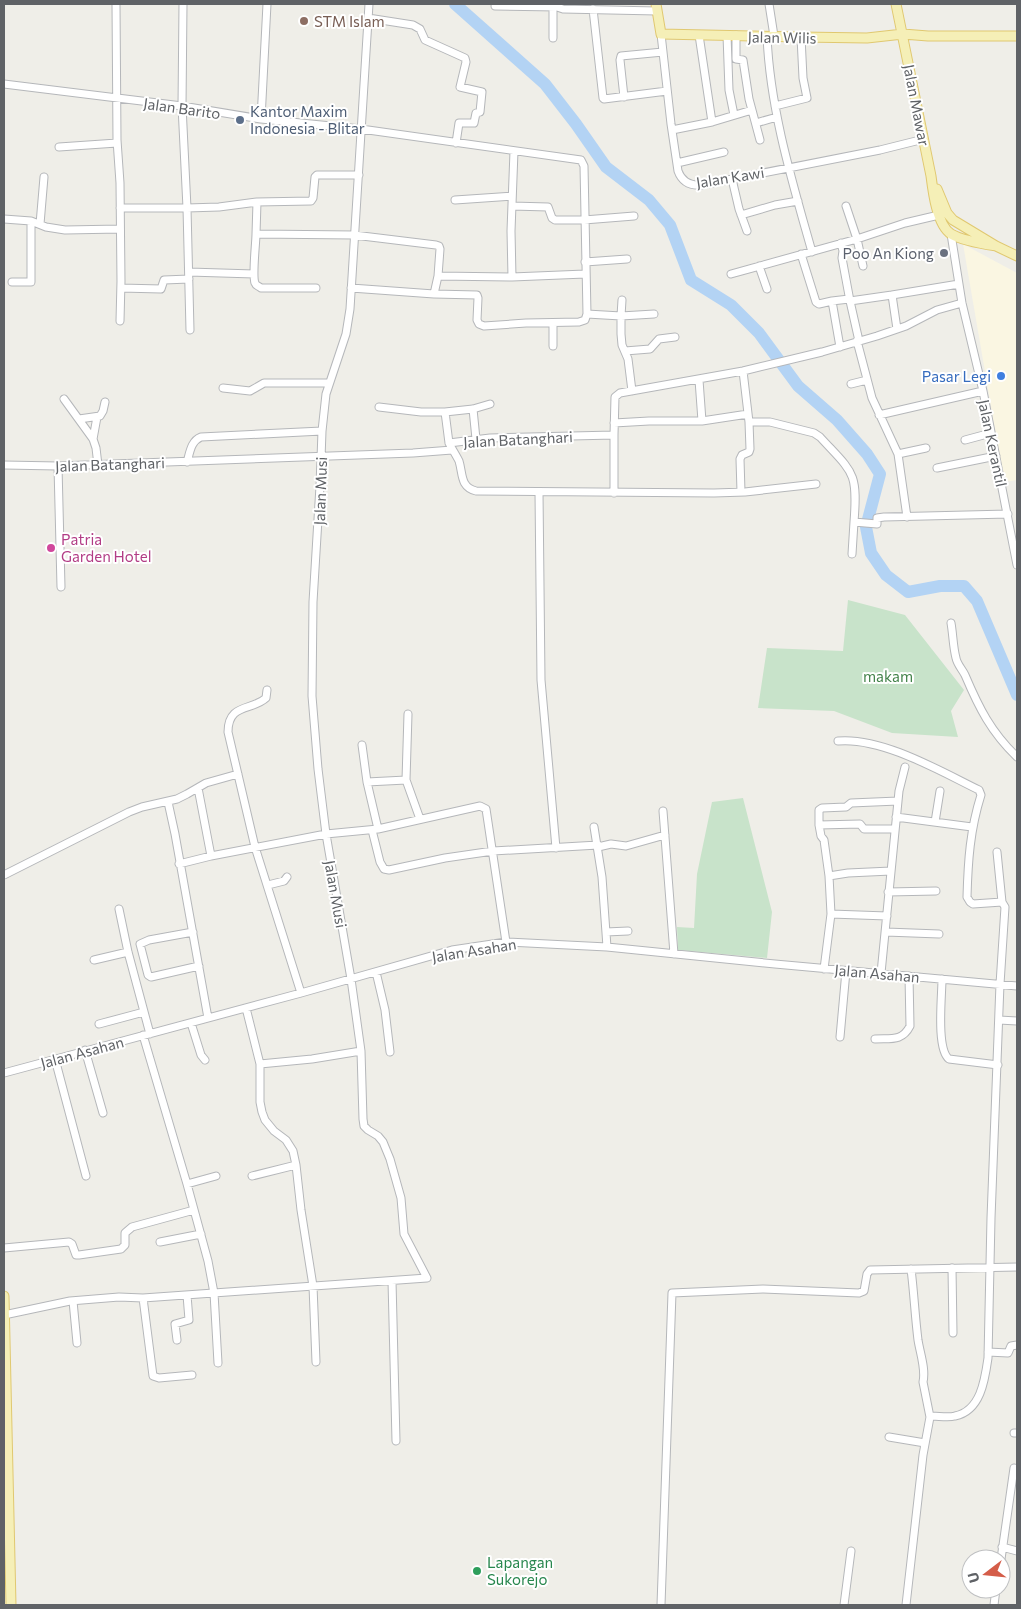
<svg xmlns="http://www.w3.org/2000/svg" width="1021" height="1609" font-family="Commissioner,sans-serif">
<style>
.commercial{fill:#faf6e2}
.green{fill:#c8e3ca}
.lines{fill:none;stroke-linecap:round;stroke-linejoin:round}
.river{stroke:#b3d3f4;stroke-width:12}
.minor-casing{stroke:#b5b7ba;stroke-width:9}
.major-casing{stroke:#e0c870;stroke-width:11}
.minor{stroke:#fff;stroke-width:7}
.major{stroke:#f5efb7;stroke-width:9}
.education-dot{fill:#8d6e63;stroke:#fff;stroke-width:2}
.service-dot{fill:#5c6f8a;stroke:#fff;stroke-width:2}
.worship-dot{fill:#6b7280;stroke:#fff;stroke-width:2}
.shop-dot{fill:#3f7fe0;stroke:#fff;stroke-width:2}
.hotel-dot{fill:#d1479c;stroke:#fff;stroke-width:2}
.leisure-dot{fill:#2e9e5b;stroke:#fff;stroke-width:2}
.labels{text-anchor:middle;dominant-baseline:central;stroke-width:4;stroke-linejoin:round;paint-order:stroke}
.education-label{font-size:15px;fill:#785e54;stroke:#fff;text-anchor:start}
.street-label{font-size:15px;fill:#5f6266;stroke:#fff}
.service-label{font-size:15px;fill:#4e5e75;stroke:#fff;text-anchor:start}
.worship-label{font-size:15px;fill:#5b616d;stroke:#fff;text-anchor:end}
.shop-label{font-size:15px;fill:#366cbe;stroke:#fff;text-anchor:end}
.hotel-label{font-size:15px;fill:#b23c85;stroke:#fff;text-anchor:start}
.park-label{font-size:15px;fill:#428249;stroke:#fff}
.leisure-label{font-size:15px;fill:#27864d;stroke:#fff;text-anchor:start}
</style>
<rect width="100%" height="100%" fill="#efeee8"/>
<path class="commercial" d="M963,244L1017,273V480L1004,482Z"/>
<path class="green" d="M848,600L905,615L964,690L951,711L958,737L892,733L834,711L758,708L767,648L843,651Z
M743,798L772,912L767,958L678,950L677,927L694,928L697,874L712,802Z"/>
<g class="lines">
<path class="river" d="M455,4L545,84L576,124L606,167L649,200L670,225L691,280L731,305L759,333L798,386L837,420L867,454L880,474L866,527L871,553L886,575L908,592L940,586H964L977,601L1017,695"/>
<g class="minor-casing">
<path id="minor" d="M116,4L117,140L120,183L121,281L120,321
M183,4L182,106L187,208L190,330
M554,4L557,7L563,9L657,11
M769,4L774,36
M495,6L557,7
M593,9L603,98L604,99L667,91
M368,18L413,25L420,29L425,40L465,58L466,62L460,87L482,92L480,112L476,113L474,123H459L456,143
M661,34L671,124L678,171C682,182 691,186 702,185L880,150L924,139
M727,35L729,90L734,115
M736,35V59L743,60L749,99L760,140
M767,36C770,109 792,181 812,252
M553,38V7
M4,84L182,106L261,119L361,129L581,160L584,166L587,314L621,316V334L622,345L628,359L632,391
M624,97L620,60L621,56L663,52
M775,106L807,98L803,78L801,37
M261,119L267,4
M712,122L752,110
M756,123L777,117
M672,130L712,122L699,35
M59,147L117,143
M677,163L724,152
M732,179L739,209L747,231
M455,200L512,196
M512,206L548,207L552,218L555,220H584L634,216
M846,206L857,239L863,266
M120,208H187L219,207L257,202L311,201L313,198L315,177L317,175H359
M741,215L775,205L798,201
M4,219L31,221L46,227L65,230L120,229
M40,224L44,177
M256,234L257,202
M951,234L962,303L983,391L1017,565
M841,243L843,251L842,258L850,301
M801,254L816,302L819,304L832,301L840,347
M585,262L627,259
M759,266L767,289
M189,272L254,274
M731,274L857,239L905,223L939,215
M512,277L511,231L514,151
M12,282H31V221
M121,288L161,289L164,280L189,279
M316,288H261C259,286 256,286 255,283C252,276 256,243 256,234L354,235L436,245L439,246L440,249L438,276L512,277L585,274
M351,288L434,294L438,276
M434,294L477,295L478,298L477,320L479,324L484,326L526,323L579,322L585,320L587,314
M622,300L621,316L654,314
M832,301L849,299
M553,323V346
M897,329L892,295L959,284
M857,341L872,398L898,454L907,517
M859,341L850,301L892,295
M625,351L650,349L659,339L675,337
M699,380L702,421
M851,384L867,380
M223,388L250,391L264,383H329
M64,399L93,439L96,448L98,465
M379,407L421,412H445
M473,409L476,439
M879,415L983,391
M79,419L100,416L103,411L105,402
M749,422H770L814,433L820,437C853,473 858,471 854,522L877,524V518L884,517L1008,514
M614,423L649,421H702L748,414
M614,435V493
M93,439L97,417
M965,440L991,433
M449,443L445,412L473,409L490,404
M898,454L926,448
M187,462C190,452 191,441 201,437L322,431
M4,465L58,466L413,453L452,450
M58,466L61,587
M937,468L996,456
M816,484L745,492L714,493L476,491C460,487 463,474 459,461C456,455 452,449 449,443L490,438L614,435L615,397L620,393L743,371L822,352L877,336L906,326L937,310L962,303
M539,492L541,680L556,848
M741,492L740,459L742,455L749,452L750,449L749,422L743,371
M852,554L854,522
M951,623C953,634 953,647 956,658C957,664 962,669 965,675C979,708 991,732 1017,757
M267,690L266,698C252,711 228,703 228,732L255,847L301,993
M408,714L406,780L420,819
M838,741C882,737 940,771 979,790L981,795C970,830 968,861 967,897L970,902L973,904L1002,902L1005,907L1000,984L991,1218L988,1358C985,1379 981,1411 955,1416C948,1418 939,1416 932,1416L930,1417
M362,745L367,782L378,829
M367,782L406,780
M198,788L211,856
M168,802L175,834L208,1018
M663,811L674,954
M896,817L972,827
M935,822L940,791
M819,825V810L822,808L846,807L851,803L898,801
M594,827L602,877L607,947
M372,830L380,862L384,869L389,870L445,858L493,851L598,845
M598,847L611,844L626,846L665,835
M997,852L1002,902
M179,864L211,856L326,834L378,829L480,806L486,809L506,942
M4,875L129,812L142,807L177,799L187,794L206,783L238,774
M829,876L848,873L891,871
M268,885L284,881L287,877
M888,892L936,891
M119,909L128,952L150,1034
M887,916L831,914L829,876L824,840L821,836L819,825L860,824L864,829H895
M193,932L149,940L140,944L148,975L151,977L199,966
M606,932L628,931
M886,932L939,934
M94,960L128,952
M824,969L831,914
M376,972L385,1010L390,1052
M881,973L899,791L905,767
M942,979C942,996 936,1049 949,1059L998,1065
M246,1008L260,1064V1102L262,1112L265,1120L274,1131L286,1140L293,1151L296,1165L301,1210L313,1286L316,1362
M999,1020L1017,1021
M191,1023L201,1055L205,1060
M99,1024L144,1012
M143,1035L187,1184L208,1261L214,1293L218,1363
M840,1037L846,971
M875,1039C890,1038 902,1042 910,1026L909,976
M85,1050L103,1113
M55,1059L86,1176
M260,1064L312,1059L361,1051
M4,1073L301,993L452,950L506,942L607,947L775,964L1017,986
M252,1176L296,1165
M187,1184L216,1176
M160,1242L201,1234
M4,1248L69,1242L72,1244L76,1255H79L121,1249L125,1245V1233L132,1227L194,1210
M952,1268L953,1333
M392,1281L396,1441
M143,1298L153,1376L159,1378L192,1375
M73,1301L77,1343
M4,1315L70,1301L119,1297L143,1298L427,1278L404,1234L401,1198L390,1159L383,1142L378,1136L368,1130L364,1126L363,1119L361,1051L351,979L326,834L318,769L312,696L313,602L320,486L322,431L326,394L346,334L350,309L369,4
M177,1340L175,1324L189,1320L187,1295
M988,1352L1008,1353L1011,1346L1017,1345
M1014,1433H1017
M889,1437L925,1443
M1002,1547L1017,1551
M1001,1559L1014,1468
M661,1605L672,1293L763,1289L859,1293L864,1291L867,1274L870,1270L1017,1267
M844,1605L851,1551
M906,1605L923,1455L930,1417L923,1382C926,1369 920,1353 918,1340C915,1316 914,1293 911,1269
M994,1605L996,1589"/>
</g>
<g class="major-casing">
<path id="major" d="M656,4L661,34L801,37L867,38L903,34L928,36H1017
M896,4L931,176C933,192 937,225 951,234C963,241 983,244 996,246
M937,189L947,213L953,220L996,246L1017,256
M4,1296L11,1605"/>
</g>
<use href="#minor" class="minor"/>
<use href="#major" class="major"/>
</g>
<circle class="education-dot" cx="304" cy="21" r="5"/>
<circle class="service-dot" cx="240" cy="120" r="5"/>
<circle class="worship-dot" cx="944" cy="253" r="5"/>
<circle class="shop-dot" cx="1001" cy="376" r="5"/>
<circle class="hotel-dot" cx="51" cy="548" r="5"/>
<circle class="leisure-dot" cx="477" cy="1571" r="5"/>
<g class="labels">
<g class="education-label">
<text x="314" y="21">STM Islam</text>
</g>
<g class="street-label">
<text transform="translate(782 37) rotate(1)">Jalan Wilis</text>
<text transform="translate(917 105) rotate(79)">Jalan Mawar</text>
<text transform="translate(182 108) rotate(8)">Jalan Barito</text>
<text transform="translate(730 177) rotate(-9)">Jalan Kawi</text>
<text transform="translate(518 439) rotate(-3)">Jalan Batanghari</text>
<text transform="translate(993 443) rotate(78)">Jalan Kerantil</text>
<text transform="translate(110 464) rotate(-2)">Jalan Batanghari</text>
<text transform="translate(320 491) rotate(-88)">Jalan Musi</text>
<text transform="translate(336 894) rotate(80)">Jalan Musi</text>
<text transform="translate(474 950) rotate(-9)">Jalan Asahan</text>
<text transform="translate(877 973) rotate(5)">Jalan Asahan</text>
<text transform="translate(82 1052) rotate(-15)">Jalan Asahan</text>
</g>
<g class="service-label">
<text x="250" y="111">Kantor Maxim<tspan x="250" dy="17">Indonesia - Blitar</tspan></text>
</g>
<g class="worship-label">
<text x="934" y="253">Poo An Kiong</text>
</g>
<g class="shop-label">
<text x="991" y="376">Pasar Legi</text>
</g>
<g class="hotel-label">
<text x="61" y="539">Patria<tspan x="61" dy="17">Garden Hotel</tspan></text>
</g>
<g class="park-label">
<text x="888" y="676">makam</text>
</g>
<g class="leisure-label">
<text x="487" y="1562">Lapangan<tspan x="487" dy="17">Sukorejo</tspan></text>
</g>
</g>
<rect width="1021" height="1609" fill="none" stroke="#5f6266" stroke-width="10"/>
<g transform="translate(986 1574) rotate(254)"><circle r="24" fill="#ffffff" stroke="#bfc0c2"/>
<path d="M0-4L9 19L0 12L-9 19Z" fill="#d45d49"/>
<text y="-8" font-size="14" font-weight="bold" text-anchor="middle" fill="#5f6266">U</text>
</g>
</svg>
